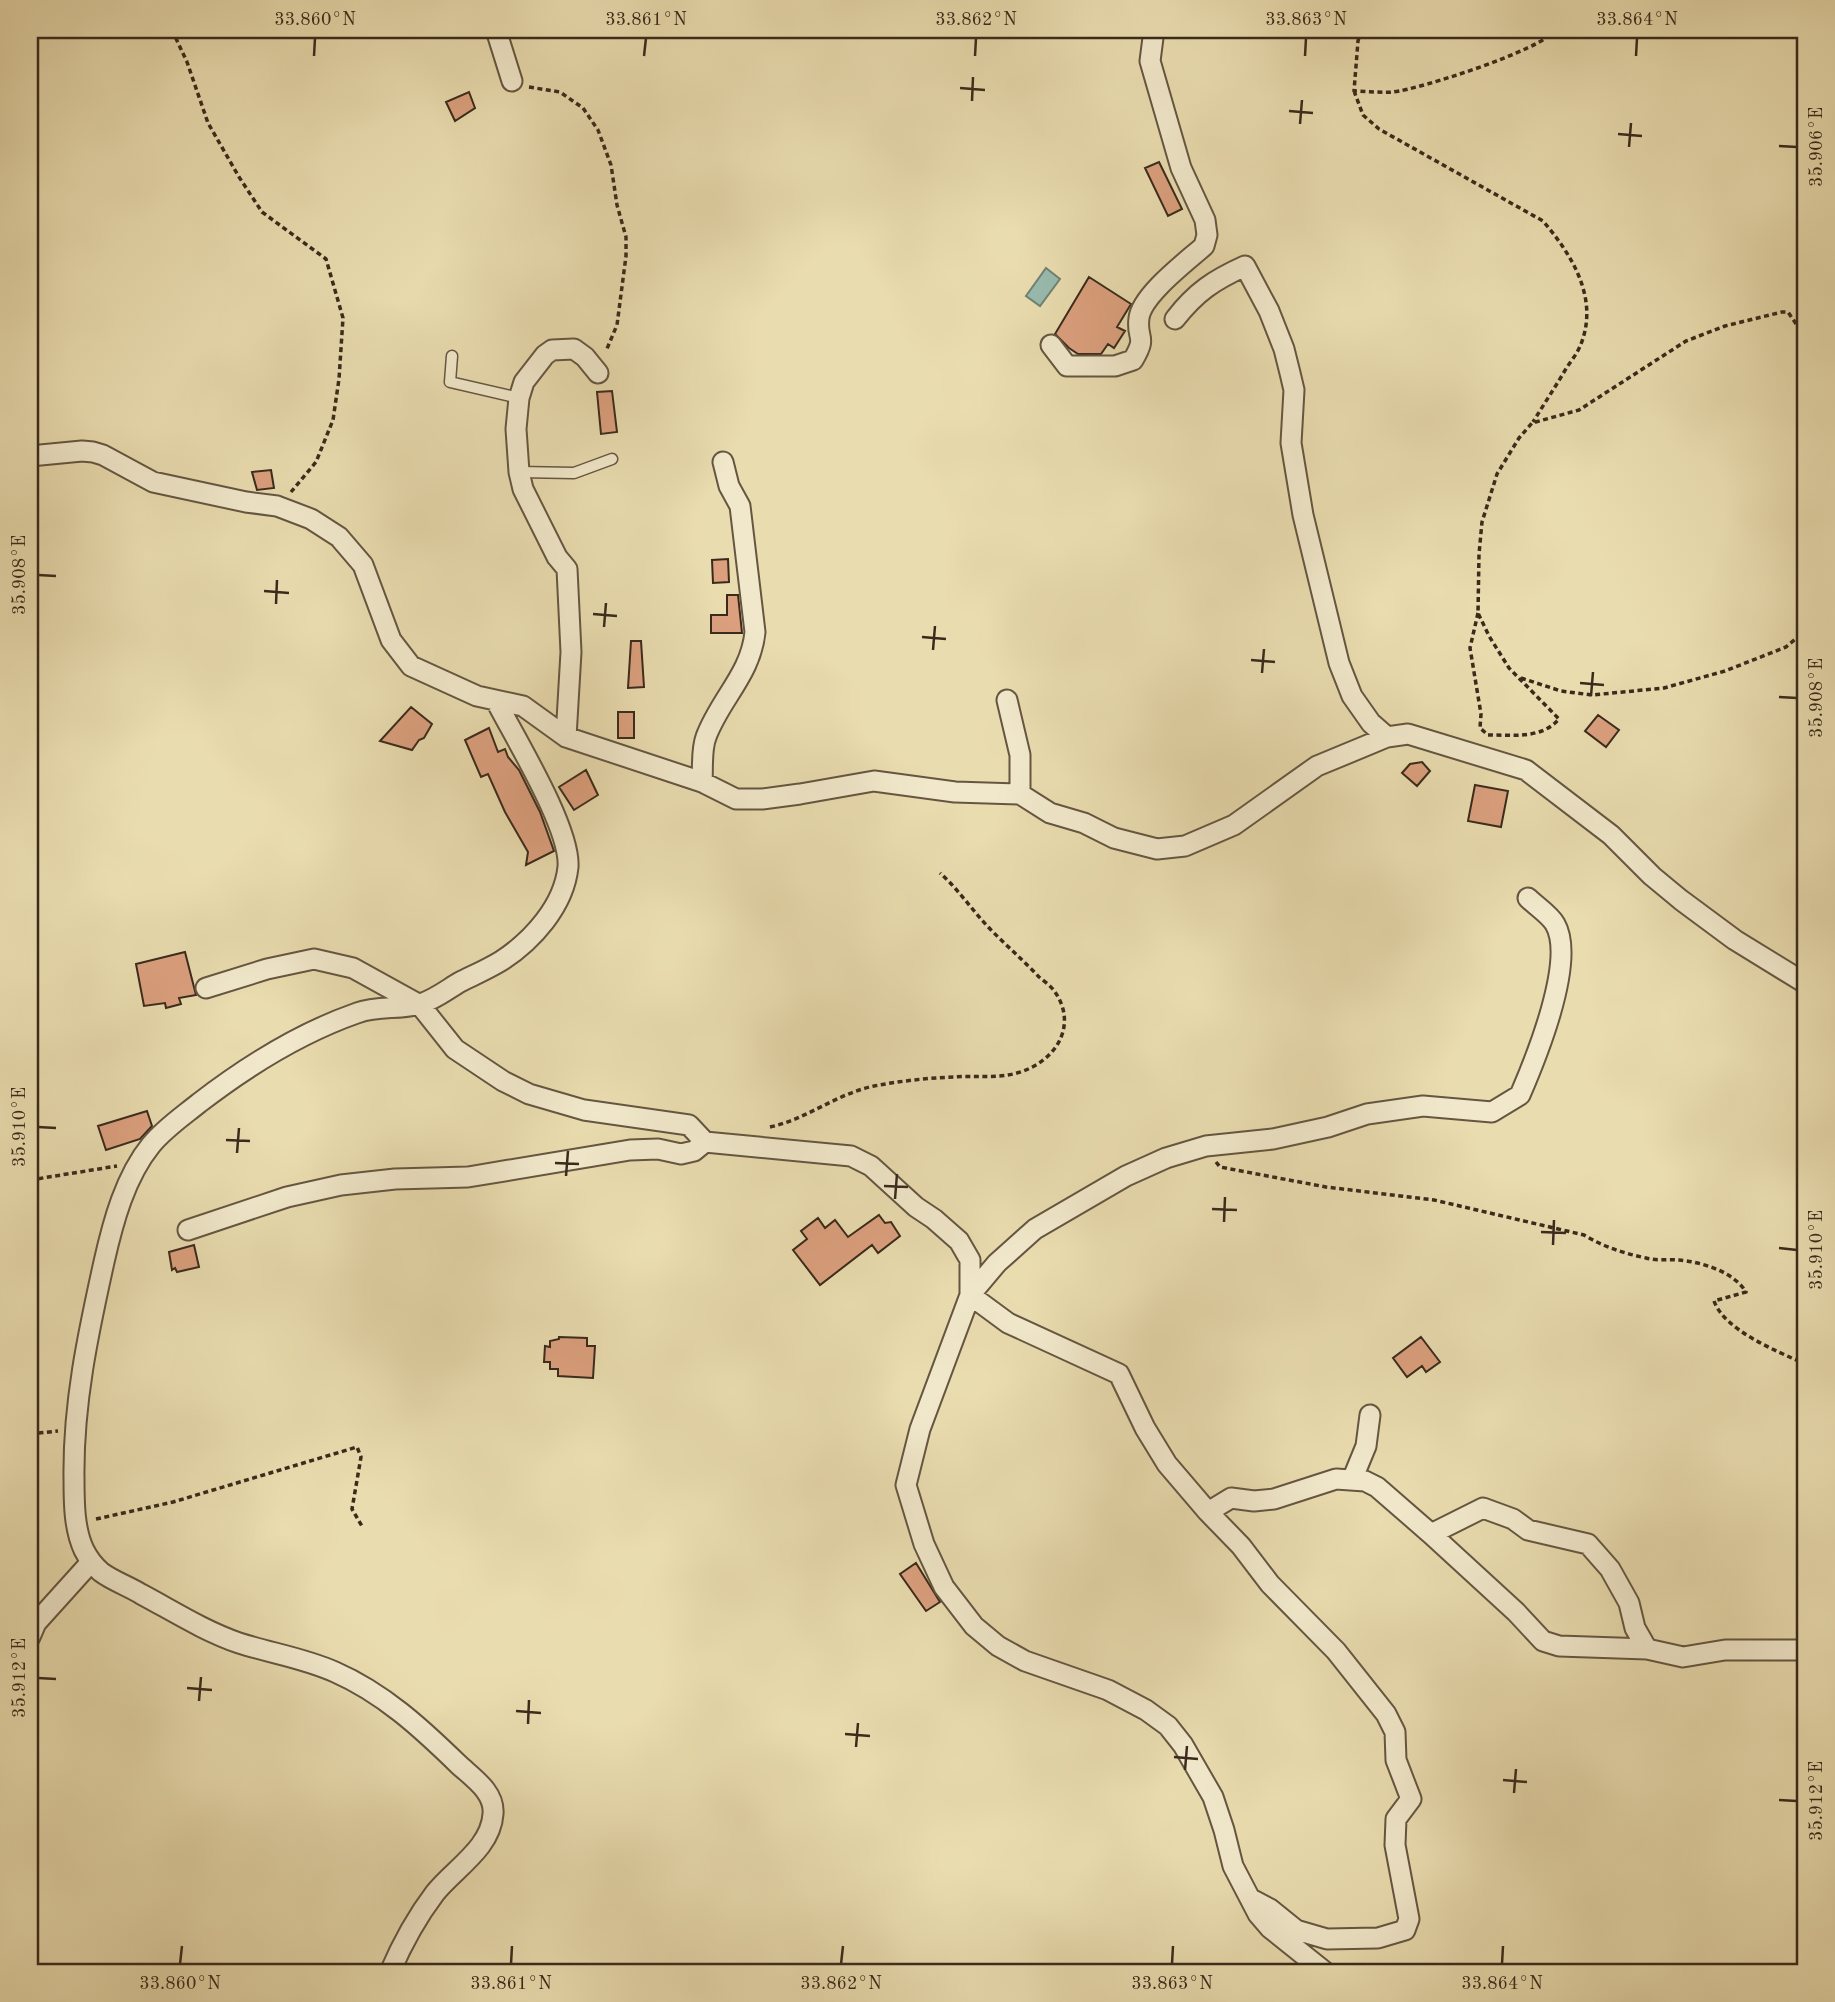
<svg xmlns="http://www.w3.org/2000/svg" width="1835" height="2002" font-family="'Old Standard TT',serif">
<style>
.water{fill:#97bbae;stroke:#718174;stroke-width:2}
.building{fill:#dca07e;stroke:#392a1c;stroke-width:2}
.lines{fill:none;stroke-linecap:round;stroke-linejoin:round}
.lane-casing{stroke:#655641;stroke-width:13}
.street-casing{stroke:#655641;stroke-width:23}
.path{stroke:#392a1c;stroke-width:3.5;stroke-dasharray:5 3.5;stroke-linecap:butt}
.lane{stroke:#f1e8cb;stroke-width:10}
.street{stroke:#f1e8cb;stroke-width:19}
.ticks{fill:none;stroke:#392a1c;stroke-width:2.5}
.neatline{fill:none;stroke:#392a1c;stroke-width:2.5}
.ticks-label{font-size:18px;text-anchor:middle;fill:#392a1c}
</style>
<rect width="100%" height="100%" fill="#e9dcaf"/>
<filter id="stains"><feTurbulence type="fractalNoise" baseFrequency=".00286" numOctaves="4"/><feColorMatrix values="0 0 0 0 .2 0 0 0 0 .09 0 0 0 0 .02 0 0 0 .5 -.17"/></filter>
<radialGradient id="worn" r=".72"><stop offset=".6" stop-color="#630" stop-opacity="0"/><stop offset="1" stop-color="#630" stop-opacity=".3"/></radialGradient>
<path class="water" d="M1046,268L1060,279L1040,306L1026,296Z"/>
<path class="building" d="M469,92L475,108L455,121L446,102Z
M1159,162L1182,209L1168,216L1145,168Z
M1089,277L1131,304L1117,327L1125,331L1114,348L1108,344L1101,354H1078L1069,348L1055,334Z
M612,391L617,432L601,434L597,392Z
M271,470L274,488L257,490L252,472Z
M728,559L729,582L713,583L712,560Z
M727,595H738L742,633H711V615H727Z
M631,641H641L644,687L628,688Z
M411,707L432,724L424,738L419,740L412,750L380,741Z
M618,712H634V738H618Z
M1598,715L1619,730L1606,747L1585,731Z
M489,728L498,752L505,749L508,757L519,770L540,812L554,851L526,865L528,852L505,812L488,774L481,777L465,740Z
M1422,762L1430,771L1417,786L1402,773L1410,764Z
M586,770L598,795L574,810L559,787Z
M1475,785L1508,791L1501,827L1468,821Z
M185,952L196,995L179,998L181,1004L166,1008L165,1003L144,1006L136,964Z
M147,1111L152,1126L140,1139L106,1150L98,1126Z
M879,1215L885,1223L891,1222L900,1236L878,1253L872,1245L820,1285L793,1250L807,1239L801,1231L818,1218L825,1228L835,1220L848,1237Z
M194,1245L199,1267L177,1272L175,1268L172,1270L169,1252Z
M559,1337L587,1338V1346H595L593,1378L558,1376V1369H550V1362H544L545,1346L550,1347V1341L559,1339Z
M1421,1337L1440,1362L1426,1372L1422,1366L1407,1377L1393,1358Z
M916,1563L940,1602L926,1611L900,1574Z"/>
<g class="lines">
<g class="lane-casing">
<path id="lane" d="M452,356L450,382L519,398
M519,472L574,473L612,459"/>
</g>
<g class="street-casing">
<path id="street" d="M496,30L512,81
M1175,319C1196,292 1214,280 1245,266L1269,311L1284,349L1290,373L1294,390L1291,443L1303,515L1339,663L1352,696L1371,723L1387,737
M1051,345L1067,366H1115L1133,360C1148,335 1136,340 1139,318C1142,295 1186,262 1204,246L1207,235L1205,220L1181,168L1150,61L1154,30
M30,456L82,451L93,452L103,455L153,482L246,502L277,506L311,519L339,537L363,565L391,640L411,666L477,696L523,706L566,737L702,782L736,799H762L800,794L874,781L955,792L1020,794L1050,813L1084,823L1114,838L1157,849L1185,846L1234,825L1317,766L1387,737L1408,734L1526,770L1611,835L1652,876L1681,900L1735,940L1805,983
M1007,700L1020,755V794
M566,737L571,652L567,569L557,557L523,489L519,472L516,429L519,398L524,382L545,355L552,350L574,349L585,357L598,373
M702,782C703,768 701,750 706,737C720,699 751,674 755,632L740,506L729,486L723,462
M1528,898C1536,906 1550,915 1555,924C1576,960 1536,1058 1520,1095L1492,1112L1423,1106L1367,1114L1328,1127L1273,1139L1206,1146L1166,1158L1126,1176L1035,1229L997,1263L970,1295L1008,1323L1119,1374L1145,1428L1167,1464L1208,1512L1231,1498L1254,1501L1274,1499L1336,1479L1365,1481L1377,1487L1431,1534L1516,1612L1543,1641L1559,1646L1647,1649L1683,1657L1725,1650H1805
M206,988L267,969L314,959L353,968L420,1005L455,1049L503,1081L529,1094L584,1110L689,1125L705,1142L851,1156L871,1166L916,1207L934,1219L959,1241L970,1260V1295L920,1429L906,1485L924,1544L944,1587L974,1626L998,1646L1025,1661L1108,1690L1146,1710L1168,1726L1183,1745L1213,1797L1224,1830L1233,1866L1258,1914L1270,1928L1325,1972
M188,1230L287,1197L341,1185L395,1179L468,1177L630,1150L658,1149L681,1154L694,1151L705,1142
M1352,1480L1366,1446L1370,1415
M1208,1512L1241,1546L1270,1584L1336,1651L1386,1714L1395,1732L1396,1760L1411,1799L1396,1819L1395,1845L1409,1919L1405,1930L1378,1938L1327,1939L1296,1930L1270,1909L1251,1899
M1431,1534L1483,1508L1513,1519L1528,1530L1588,1544L1610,1569L1629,1603L1635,1628L1647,1649
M30,1637L36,1623L91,1562
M390,1972C402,1944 416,1918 435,1893C454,1869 491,1848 493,1814C495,1792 473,1778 458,1764C421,1728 383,1693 335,1672C304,1658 270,1653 239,1643C204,1631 173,1611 141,1594C128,1586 113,1581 101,1572C94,1566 88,1558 84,1550C74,1529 74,1502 74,1478C73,1404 88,1334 104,1262C113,1222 125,1177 151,1145C165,1128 183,1116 199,1103C247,1066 300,1033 357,1013C378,1005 400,1010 420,1004C434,1000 448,989 460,982C474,975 488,969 501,961C532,941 564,906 568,867C571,829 515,738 496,701"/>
</g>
<path class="path" d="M172,30L187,62L208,123L239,177L262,212L326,259L343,318L339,379L333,420L316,462L291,492
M1361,30L1358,41L1354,91C1367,91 1380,93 1393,92C1420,89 1542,50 1555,30
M529,87L560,92L583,108L598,130L611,165L617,205L626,237V256L617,325L606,351
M1354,91L1363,115L1379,129L1543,221C1572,255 1599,298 1581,344C1578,352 1572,360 1567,367C1556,386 1544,404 1533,422
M1478,613L1470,648L1481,714L1480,728L1488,735C1513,735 1542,739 1559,719L1509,668L1489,636L1478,613L1479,554L1482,522L1497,474L1519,438L1532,423L1579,410L1686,341L1725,326L1782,312H1788L1805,337
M1521,678L1561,691L1592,695L1664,688L1725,671L1786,647L1805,631
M770,1127C807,1119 836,1094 874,1086C900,1081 927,1078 954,1077C975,1075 997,1079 1017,1073C1054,1063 1079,1027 1055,992C1051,986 1044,981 1039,977C1024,961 1008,947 993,932C974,913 960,891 940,873
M1216,1162L1220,1167L1326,1187L1434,1200L1584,1235C1604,1247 1623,1253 1646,1258C1656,1261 1668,1259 1679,1260C1702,1262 1734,1272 1746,1292L1714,1301C1725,1331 1777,1351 1805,1364
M30,1180L117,1166
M30,1434L58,1431
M96,1519L173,1502L357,1447L361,1457L352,1509L363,1528"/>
<use href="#lane" class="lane"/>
<use href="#street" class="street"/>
</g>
<path class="ticks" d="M314,56L315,38M644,56L646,38M975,56L976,38M1305,56L1306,38M1636,56L1637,38M960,88L985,90M972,101L973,77M1289,111L1313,113M1300,124L1302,100M1618,134L1642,136M1779,146L1797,147M1629,147L1631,123M38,575L56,576M264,591L289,593M276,604L277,580M593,614L617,616M604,627L606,603M922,637L946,639M933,650L935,626M1251,660L1275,662M1262,673L1264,649M1580,683L1604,685M1591,696L1593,672M1779,697L1797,698M38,1127L56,1128M226,1140L250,1141M237,1153L239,1128M555,1163L579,1164M566,1176L568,1151M884,1186L908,1187M895,1199L897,1174M1212,1209L1237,1210M1224,1222L1225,1197M1541,1232L1566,1233M1553,1245L1554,1220M1779,1248L1797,1250M38,1678L56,1679M187,1688L212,1690M199,1701L201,1677M516,1711L541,1713M528,1724L529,1700M845,1734L870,1736M856,1747L858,1723M1174,1757L1198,1759M1185,1770L1187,1746M1503,1780L1527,1782M1514,1793L1516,1769M1779,1800L1797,1801M180,1964L182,1946M511,1964L512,1946M841,1964L843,1946M1172,1964L1173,1946M1502,1964L1503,1946"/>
<rect width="1835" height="2002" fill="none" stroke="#e9dcaf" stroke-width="77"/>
<rect x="38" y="38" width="1759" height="1926" class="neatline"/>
<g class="ticks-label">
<text x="315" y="25">33.860°N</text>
<text x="646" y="25">33.861°N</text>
<text x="976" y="25">33.862°N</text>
<text x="1306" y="25">33.863°N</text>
<text x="1637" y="25">33.864°N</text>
<text transform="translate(1816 147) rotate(-90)" y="6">35.906°E</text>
<text transform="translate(19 575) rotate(-90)" y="6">35.908°E</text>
<text transform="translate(1816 698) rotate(-90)" y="6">35.908°E</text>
<text transform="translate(19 1127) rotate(-90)" y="6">35.910°E</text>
<text transform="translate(1816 1250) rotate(-90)" y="6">35.910°E</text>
<text transform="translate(19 1678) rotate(-90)" y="6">35.912°E</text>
<text transform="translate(1816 1801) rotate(-90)" y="6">35.912°E</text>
<text x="180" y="1989">33.860°N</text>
<text x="511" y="1989">33.861°N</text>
<text x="841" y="1989">33.862°N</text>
<text x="1172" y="1989">33.863°N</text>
<text x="1502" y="1989">33.864°N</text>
</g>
<rect width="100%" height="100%" filter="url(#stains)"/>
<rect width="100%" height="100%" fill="url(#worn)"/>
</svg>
